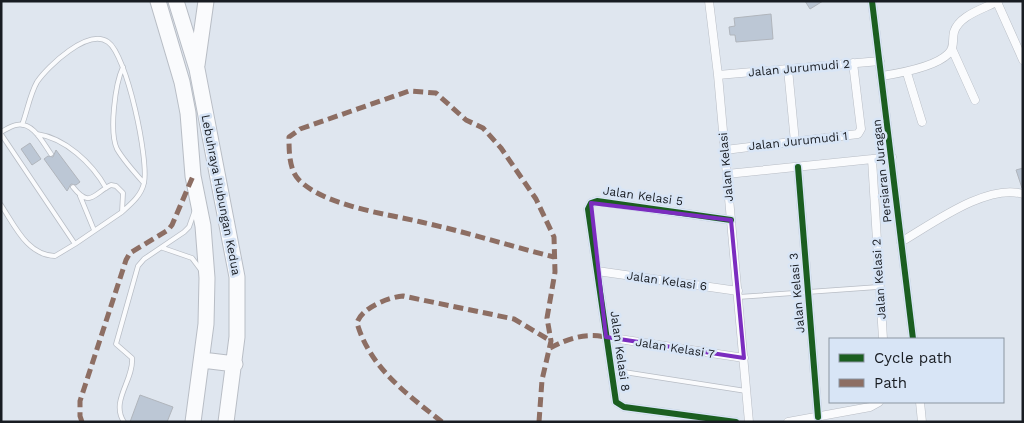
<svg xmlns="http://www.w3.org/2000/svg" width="1024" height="423" font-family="'Work Sans',sans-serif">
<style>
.building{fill:#bcc7d5;stroke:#b0b5bc}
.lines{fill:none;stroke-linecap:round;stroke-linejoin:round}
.service-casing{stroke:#b8bdc5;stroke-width:5.5}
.minor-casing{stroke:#b8bdc5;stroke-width:9}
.motorway-casing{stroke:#b8bdc5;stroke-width:17}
.service{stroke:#fafbfd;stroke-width:4}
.minor{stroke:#fafbfd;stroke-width:8}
.motorway{stroke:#fafbfd;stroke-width:15}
.quiet{stroke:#8d6e63;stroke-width:5;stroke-dasharray:10 5;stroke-linecap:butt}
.cycleway-casing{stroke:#d8e5f6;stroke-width:9}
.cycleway{stroke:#1b5e20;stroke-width:6}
.marked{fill:none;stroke:#7b2cbf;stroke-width:4;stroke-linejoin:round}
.labels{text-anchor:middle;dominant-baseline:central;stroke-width:5;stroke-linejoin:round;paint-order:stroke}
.street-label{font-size:12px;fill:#181c22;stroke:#d8e5f6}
</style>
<rect width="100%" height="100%" fill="#dfe6ef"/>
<path class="building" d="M805,1H823L810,9Z
M771,14L773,39L736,42L735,35H730L729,27L735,26L734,18Z
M30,143L41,159L32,165L21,149Z
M56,150L80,182L76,185L71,184L67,191L44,159L48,156L53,157Z
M1023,168V188H1022L1016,170Z
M140,395L173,407L167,422H130Z"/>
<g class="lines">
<g class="service-casing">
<path id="service" d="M123,67C115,84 109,132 117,149C124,161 135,173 144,183
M22,125C27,112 30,94 37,82C48,66 88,28 108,42C127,55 149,160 144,183C141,196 131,204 122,212
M1,132C5,130 11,126 16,125C33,121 43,143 51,154
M1,134L75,244L55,256C27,255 15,226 1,205
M37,134C65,138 92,163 106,188
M73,187C90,209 94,193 111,185L116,186L123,193L122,212L75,244
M80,196L94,230
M163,248L192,258L201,270
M738,297L878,287
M611,370L746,391
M124,422C110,401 134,380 132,358L116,344L138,266L144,259L184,232L189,227L195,210"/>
</g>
<g class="minor-casing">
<path id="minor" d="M709,1L718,75L749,422
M872,1L913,339
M997,2L1023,60
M952,49L975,100
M788,69L795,142
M907,73L922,122
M718,75L880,61
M882,76C901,73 935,67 948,54C955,48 952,40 954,32C959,15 984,9 998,1
M725,150L858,134L861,129L853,63
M872,159L883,339
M798,167L818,417
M727,174L892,157
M731,220L597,201L591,203L588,209L616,402L624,407L736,422
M901,242C932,224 987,183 1023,194
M597,271L738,291
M606,337L744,358
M920,402L922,422
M788,422L870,407L879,402"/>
</g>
<g class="motorway-casing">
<path id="motorway" d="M158,1L182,82L188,113L193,176L203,226L207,278L206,324L193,422
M176,1L197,69L237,277V337L226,422
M197,65L206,1
M202,360L235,364"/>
</g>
<use href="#service" class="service"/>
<use href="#minor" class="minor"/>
<use href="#motorway" class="motorway"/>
<path class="quiet" d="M550,348C569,338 585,333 606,337
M82,422L80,416V401L126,260L130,253L168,230L172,225L193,176
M442,422C407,394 370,368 357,323C361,308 389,297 403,296L514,319L551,341
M539,422L542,380L551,341L547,318L555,272L554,237L536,199L501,148L483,128L466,120L436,93L409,91L300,129L289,137C289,151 289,170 299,180C325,206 387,214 421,222C466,232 510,246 554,257"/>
<g class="cycleway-casing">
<path id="cycleway" d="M872,1L913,339
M798,167L818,417
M731,220L597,201L591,203L588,209L616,402L624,407L736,422"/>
</g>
<use href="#cycleway" class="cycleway"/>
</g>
<path class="marked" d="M591,203L731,220L744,358L606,337Z"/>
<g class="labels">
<g class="street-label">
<text transform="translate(799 68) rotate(-5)">Jalan Jurumudi 2</text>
<text transform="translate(798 141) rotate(-6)">Jalan Jurumudi 1</text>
<text transform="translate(726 167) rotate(-95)">Jalan Kelasi</text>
<text transform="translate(882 171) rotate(-96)">Persiaran Juragan</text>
<text transform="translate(221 195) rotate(79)">Lebuhraya Hubungan Kedua</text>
<text transform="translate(643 196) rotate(8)">Jalan Kelasi 5</text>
<text transform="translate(879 279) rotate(-94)">Jalan Kelasi 2</text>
<text transform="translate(667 281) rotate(8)">Jalan Kelasi 6</text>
<text transform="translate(797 293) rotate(-95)">Jalan Kelasi 3</text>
<text transform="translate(675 348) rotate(9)">Jalan Kelasi 7</text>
<text transform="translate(620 351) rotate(82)">Jalan Kelasi 8</text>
</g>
</g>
<rect width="1024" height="423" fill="none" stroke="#181c22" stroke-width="5"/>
<rect x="829" y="338" width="175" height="65" fill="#d8e5f6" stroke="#8b95a1"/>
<rect x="839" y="354" width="25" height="8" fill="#1b5e20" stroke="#8b95a1"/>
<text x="874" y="363" font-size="15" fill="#181c22">Cycle path</text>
<rect x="839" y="379" width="25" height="8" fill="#8d6e63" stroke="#8b95a1"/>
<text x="874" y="388" font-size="15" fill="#181c22">Path</text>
</svg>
